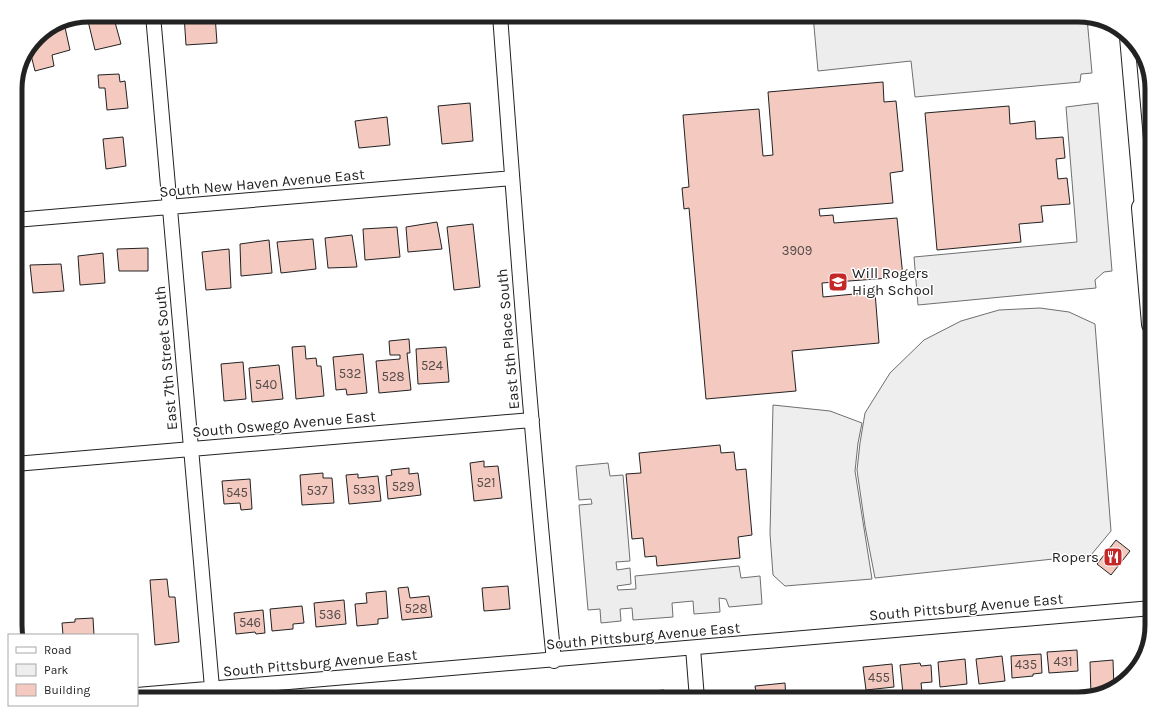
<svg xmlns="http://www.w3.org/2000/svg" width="1167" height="714" font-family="Karla,sans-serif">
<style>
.green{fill:#eee;stroke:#6f6f6f}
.parking{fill:#ededed;stroke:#6f6f6f}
.building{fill:#f3c9c0;stroke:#222}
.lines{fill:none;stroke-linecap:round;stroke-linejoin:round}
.street-casing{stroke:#222;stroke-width:16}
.secondary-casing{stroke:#222;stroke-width:22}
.street{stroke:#fff;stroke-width:14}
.secondary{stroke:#fff;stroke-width:20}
.labels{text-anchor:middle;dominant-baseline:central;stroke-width:3;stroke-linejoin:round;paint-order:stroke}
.number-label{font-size:13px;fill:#564c4a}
.street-label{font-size:15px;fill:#222;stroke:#fff}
.poi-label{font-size:15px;fill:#222;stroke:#fff;text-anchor:start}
.rim{fill:none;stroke:#222;stroke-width:5}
</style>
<rect width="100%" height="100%" fill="#fff"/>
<path class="green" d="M1040,308L1069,312L1095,324L1111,531L1091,555L875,578L865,526L857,470L860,443L865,413L890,373L924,340L961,321L999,310Z
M773,405L830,411L862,423L858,443L855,471L872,579L785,586L773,575L770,534Z"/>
<path class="parking" d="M813,15H1078L1087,18L1092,73L1081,74L1080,82L915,97L911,61L818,71Z
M1098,103L1112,271L1104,272L1095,280L1096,288L918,305L914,257L1077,242L1066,107Z
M608,463L610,476L623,475L630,561L616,562L617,570L630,568L631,584L617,586L618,590L636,589L635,576L739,566L741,578L760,576L762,604L729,607L726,599L719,598L720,612L694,614L693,601L672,603L673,617L633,620L632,608L620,609L621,621L601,623L600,609L588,610L579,505L592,504L591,499L579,500L576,466Z"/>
<path class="building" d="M113,15L121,44L95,50L88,21Z
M184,15H215L217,43L186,45Z
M262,15H296V18L262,20Z
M64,23L70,50L52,55L54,66L35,71L30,51L37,37L54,25Z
M119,74L120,82L125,81L128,108L107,110L105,88H99L98,75Z
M883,82L884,102L896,101L903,171L890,173L893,203L819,209L820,216L833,215L834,223L897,218L903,277L822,283L823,297L875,292L879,343L792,351L796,391L706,399L689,208L684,209L682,188L689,187L683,115L759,109L763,156L773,155L768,92Z
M470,103L473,141L442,144L438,106Z
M1009,106L1010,124L1035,121L1036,139L1063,137L1065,158L1056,159L1058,179L1067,178L1070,204L1041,206L1043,222L1019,224L1021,242L937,250L925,113Z
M387,117L390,145L359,148L355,121Z
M123,137L126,166L106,169L103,139Z
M437,222L442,249L408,252L406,227Z
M473,224L480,287L454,290L447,227Z
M397,227L400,257L365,260L363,229Z
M352,235L357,267L328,268L325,238Z
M313,239L316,269L281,273L277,242Z
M269,240L272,273L241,276L240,244Z
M148,248V271H119L117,249Z
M229,249L231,288L206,290L202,252Z
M103,253L105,283L80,285L78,256Z
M61,264L64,291L33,293L30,265Z
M409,339L410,353H407L411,390L379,393L376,361L400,359V355H390L389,341Z
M305,346L306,359L316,358L317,366H321L324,396L296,399L292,347Z
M446,347L449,382L418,384L416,349Z
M363,354L367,393L347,395L346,389L336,390L333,357Z
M243,362L246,399L224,401L221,364Z
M279,365L283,399L252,402L249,368Z
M720,445L721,453L734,452L736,470L746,469L752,535L738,537L740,558L657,566L656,556L645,557L643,538L632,539L626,474L641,473L639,453Z
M484,461V467L498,466L502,498L474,501L470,463Z
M409,468V474L418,473L421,495L388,499L386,476L392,475L391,470Z
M323,473V478H332L334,503L302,505L300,475Z
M358,474V478L378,476L381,501L349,504L346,475Z
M250,479L252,509L241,510L240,503L224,504L222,481Z
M1116,540L1130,551L1111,575L1097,564Z
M167,579L169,597H175L179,642L155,645L150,580Z
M508,586L510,609L484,611L482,588Z
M408,587L410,598L429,596L432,617L402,620L398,588Z
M386,591L388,618L378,619V624L357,626L355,604L367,603L366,593Z
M344,600L346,624L316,627L314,603Z
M302,606L304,623L293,624V629L272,631L270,609Z
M263,610L265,633L256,634L255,632L236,634L234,613Z
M93,618L94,635H63L62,623L75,622V619Z
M1077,650L1078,671L1049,673L1047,652Z
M1041,654L1042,673L1033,674V676L1012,678L1011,656Z
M1002,656L1005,681L979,684L976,659Z
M965,659L967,684L940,687L938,662Z
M1113,660L1114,689L1091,696L1090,662Z
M920,663L921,666L931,665L932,682L921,683L922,692L903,694L900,665Z
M892,664L894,687L866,690L863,667Z
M785,683L786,699H757L755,686Z
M664,690V698L675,697V699H642L641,692Z
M624,693V698L634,697V699H601V695Z"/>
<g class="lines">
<g class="street-casing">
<path id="street" d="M153,15L213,699
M500,15C516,230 532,446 554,661
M1127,37L1142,208
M15,220L512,178
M15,464L532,420
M693,648L697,699
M137,695L1152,608"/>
</g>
<g class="secondary-casing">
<path id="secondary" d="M1152,202L1142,208L1152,324"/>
</g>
<use href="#street" class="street"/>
<use href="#secondary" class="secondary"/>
</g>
<defs>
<g id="school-square" transform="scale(1)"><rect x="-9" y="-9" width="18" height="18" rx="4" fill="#c62828" stroke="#fff"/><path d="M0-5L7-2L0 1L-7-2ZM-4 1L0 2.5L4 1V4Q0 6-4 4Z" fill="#fff"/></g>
<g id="restaurant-square" transform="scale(1)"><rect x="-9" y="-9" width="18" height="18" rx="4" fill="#c62828" stroke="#fff"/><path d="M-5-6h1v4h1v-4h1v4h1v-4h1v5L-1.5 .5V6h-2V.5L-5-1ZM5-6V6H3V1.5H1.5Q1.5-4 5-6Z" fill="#fff"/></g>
</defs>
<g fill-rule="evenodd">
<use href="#school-square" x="838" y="282"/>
<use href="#restaurant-square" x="1113" y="557"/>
</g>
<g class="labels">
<g class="number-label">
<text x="797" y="250">3909</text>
<text x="432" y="365">524</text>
<text x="350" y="373">532</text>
<text x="393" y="376">528</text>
<text x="266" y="384">540</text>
<text x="486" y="482">521</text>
<text x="403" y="486">529</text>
<text x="364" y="489">533</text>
<text x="317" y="490">537</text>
<text x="237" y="492">545</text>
<text x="416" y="608">528</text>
<text x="330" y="614">536</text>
<text x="250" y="622">546</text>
<text x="1063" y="661">431</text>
<text x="1026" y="664">435</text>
<text x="879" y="677">455</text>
</g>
<g class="street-label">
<text transform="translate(262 183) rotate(-5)">South New Haven Avenue East</text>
<text transform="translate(508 339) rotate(-95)">East 5th Place South</text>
<text transform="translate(166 358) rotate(-95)">East 7th Street South</text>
<text transform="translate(284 424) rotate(-5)">South Oswego Avenue East</text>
<text transform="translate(966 607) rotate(-5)">South Pittsburg Avenue East</text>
<text transform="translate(643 636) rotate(-5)">South Pittsburg Avenue East</text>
<text transform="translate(320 663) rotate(-5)">South Pittsburg Avenue East</text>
</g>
<g class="poi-label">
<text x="852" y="273">Will Rogers<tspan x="852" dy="17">High School</tspan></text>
<text x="1099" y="557" text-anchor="end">Ropers</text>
</g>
</g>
<path d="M0 0H1167V714H0ZM89 22H1078A67 67 0 0 1 1145 89V625A67 67 0 0 1 1078 692H89A67 67 0 0 1 22 625V89A67 67 0 0 1 89 22Z" fill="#fff" fill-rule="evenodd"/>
<path class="rim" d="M89 22H1078A67 67 0 0 1 1145 89V625A67 67 0 0 1 1078 692H89A67 67 0 0 1 22 625V89A67 67 0 0 1 89 22Z"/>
<rect x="8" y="634" width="130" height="72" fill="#ffffff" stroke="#a7a7a7"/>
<rect x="16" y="647" width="20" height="6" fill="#ffffff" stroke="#a7a7a7"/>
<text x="44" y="654" font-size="12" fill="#222222">Road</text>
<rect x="16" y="664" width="20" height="12" fill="#eeeeee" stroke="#a7a7a7"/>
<text x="44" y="674" font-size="12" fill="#222222">Park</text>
<rect x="16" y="684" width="20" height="12" fill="#f3c9c0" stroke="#a7a7a7"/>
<text x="44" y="694" font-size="12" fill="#222222">Building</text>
</svg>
